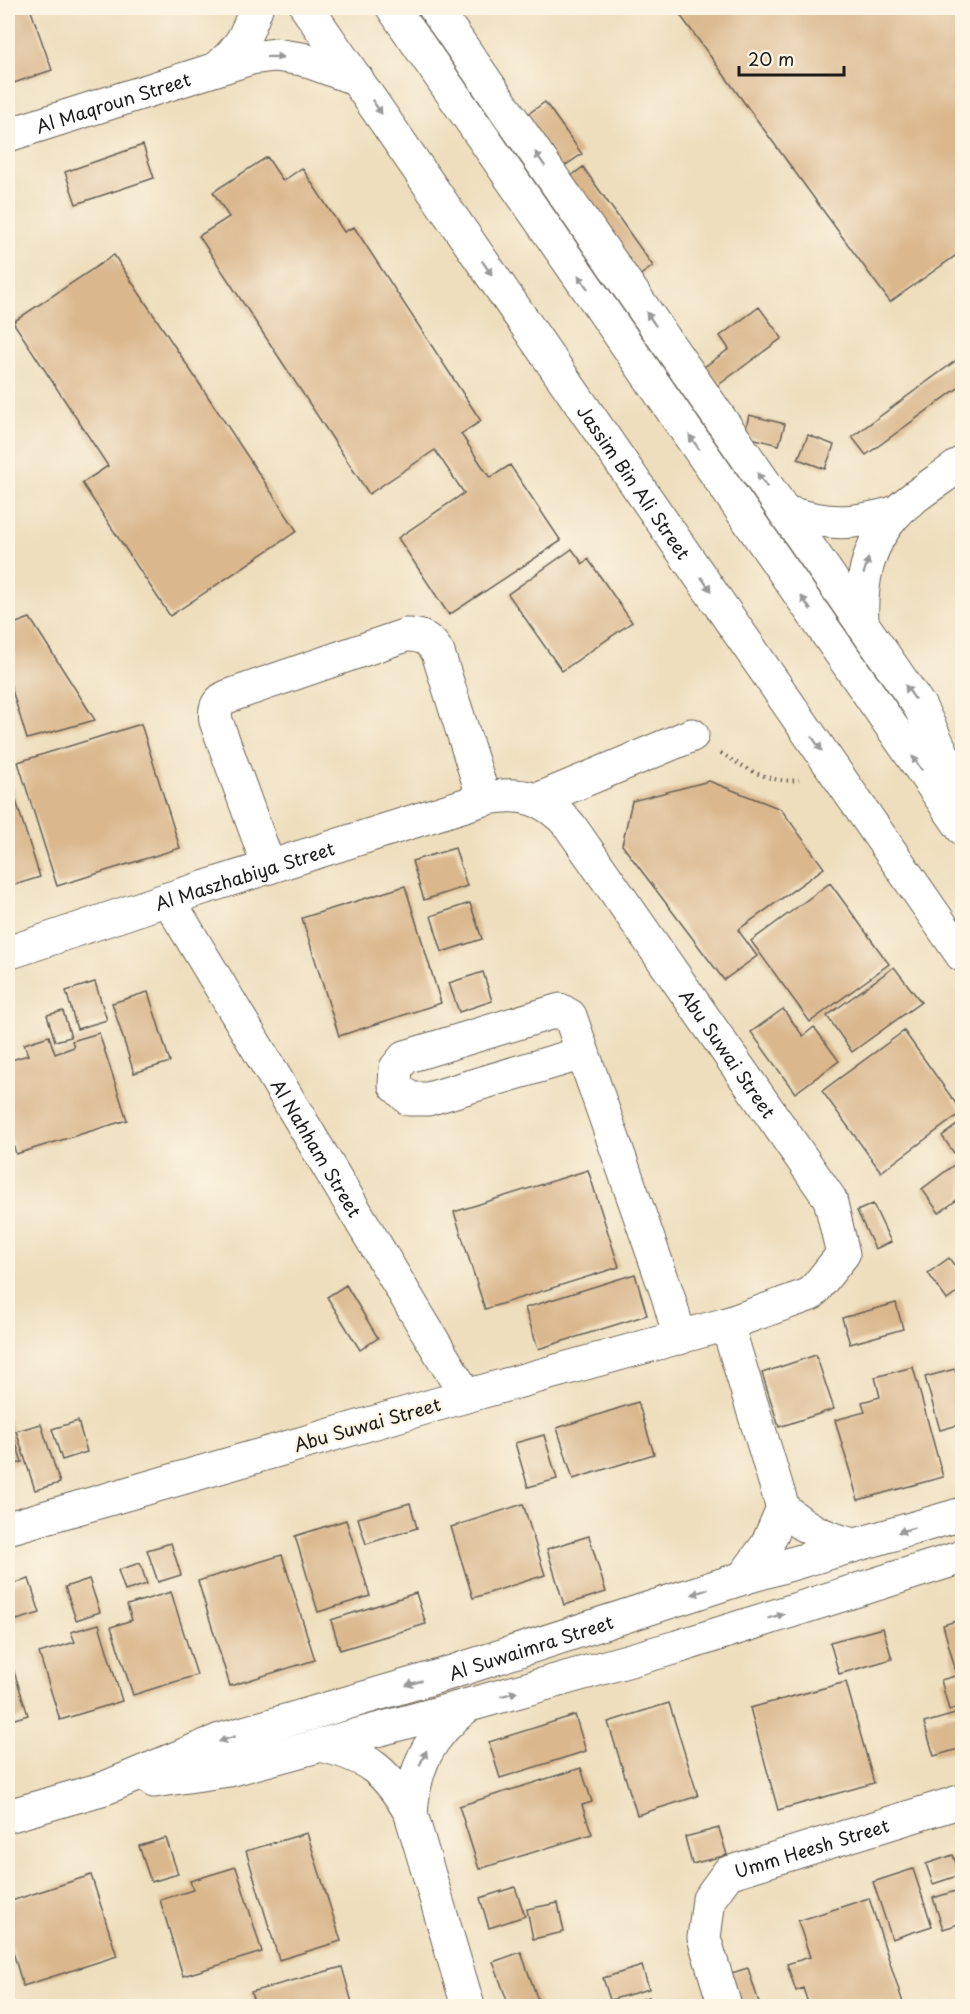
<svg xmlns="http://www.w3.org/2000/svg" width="970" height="2014" font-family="'Playpen Sans',sans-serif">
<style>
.building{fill:#dab78d}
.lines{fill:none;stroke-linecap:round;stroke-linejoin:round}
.minor-casing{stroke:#666054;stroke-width:35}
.path{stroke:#666054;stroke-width:4;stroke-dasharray:1.5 4.5;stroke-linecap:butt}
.minor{stroke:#fff;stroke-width:33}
.oneway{fill:#999}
.labels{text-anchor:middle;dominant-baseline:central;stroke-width:5;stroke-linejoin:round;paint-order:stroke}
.street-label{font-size:18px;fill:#1c1c1c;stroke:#fcf5e5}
</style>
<rect width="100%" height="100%" fill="#fcf5e5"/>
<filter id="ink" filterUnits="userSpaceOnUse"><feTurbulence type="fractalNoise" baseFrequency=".0167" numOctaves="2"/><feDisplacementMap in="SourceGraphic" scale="12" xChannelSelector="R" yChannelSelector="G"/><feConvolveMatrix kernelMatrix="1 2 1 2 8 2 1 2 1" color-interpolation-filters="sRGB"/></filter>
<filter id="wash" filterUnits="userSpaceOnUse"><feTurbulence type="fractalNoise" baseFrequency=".008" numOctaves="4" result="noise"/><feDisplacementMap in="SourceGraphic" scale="24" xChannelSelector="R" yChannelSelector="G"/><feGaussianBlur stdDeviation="1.35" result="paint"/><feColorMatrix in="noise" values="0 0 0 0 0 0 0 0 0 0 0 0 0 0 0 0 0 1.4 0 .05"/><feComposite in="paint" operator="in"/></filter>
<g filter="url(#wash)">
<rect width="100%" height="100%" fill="#eedebd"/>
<g id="blocks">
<path class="building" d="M8,8H30L52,70L8,85Z
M675,8H962V251L890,302Z
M545,102L582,154L557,171L521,119Z
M143,145L154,178L76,204L65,172Z
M267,157L283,181L302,168L344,232L354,227L481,421L461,434L490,478L510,465L561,541L449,615L398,538L464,493L435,450L369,494L199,236L229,217L213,192Z
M583,167L653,266L632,281L563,182Z
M114,255L297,531L170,616L82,483L108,466L13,322Z
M759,307L782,338L713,389L700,370L729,349L720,336Z
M962,356V385L866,455L852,437Z
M749,415L785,424L779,445L744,436Z
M808,435L834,445L825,469L798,459Z
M572,549L583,564L588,559L632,622L562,671L508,594Z
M30,618L95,720L27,739L8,677V626Z
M141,724L180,848L57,886L18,762Z
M709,781L781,809L824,868L738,930L757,956L724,980L622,845L632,801Z
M11,785L40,877L8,887V786Z
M455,848L467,886L424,900L412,861Z
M830,883L889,964L810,1022L751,941Z
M405,886L441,1003L339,1036L302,918Z
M470,903L482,939L442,952L431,916Z
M894,967L921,1002L852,1052L827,1016Z
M483,972L492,1001L459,1012L449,983Z
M95,982L107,1020L77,1029L66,991Z
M148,992L170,1062L134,1073L112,1003Z
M783,1009L803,1036L814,1027L839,1061L795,1093L751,1032Z
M63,1011L71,1037L55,1041L47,1015Z
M904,1031L962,1112L881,1172L822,1091Z
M99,1033L127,1120L16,1154L8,1126V1061L28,1055L24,1044L49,1036L55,1054L74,1047L72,1041Z
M962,1121V1151L956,1156L942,1136Z
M962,1159V1196L939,1213L922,1189Z
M588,1170L619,1267L485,1309L454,1212Z
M873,1204L891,1242L875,1249L857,1211Z
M949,1258L962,1276V1289L947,1300L928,1273Z
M635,1274L647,1315L538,1349L525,1308Z
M346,1285L378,1338L360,1350L327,1297Z
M896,1303L903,1329L850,1344L842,1318Z
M816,1355L834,1409L779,1427L762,1373Z
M913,1367L943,1477L858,1500L835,1420L865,1412L862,1402L880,1397L875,1377Z
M955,1369L962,1397V1424L940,1430L925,1377Z
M638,1402L654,1454L573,1479L557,1428Z
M8,1418L22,1462L8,1467Z
M78,1421L87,1452L62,1460L52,1429Z
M41,1424L60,1483L35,1490L16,1431Z
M544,1435L557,1479L528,1487L515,1443Z
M410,1503L417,1528L366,1544L358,1518Z
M523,1504L545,1575L473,1598L451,1527Z
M346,1520L370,1596L318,1612L295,1536Z
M589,1536L606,1592L564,1605L547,1549Z
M171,1543L181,1575L158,1582L147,1550Z
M282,1555L315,1660L230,1686L198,1581Z
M140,1563L147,1584L125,1591L118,1570Z
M29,1579L40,1613L10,1622L8,1615V1585Z
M89,1579L100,1612L76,1620L65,1587Z
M171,1592L197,1675L133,1695L111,1627L132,1620L127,1605Z
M416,1593L426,1624L340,1650L331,1620Z
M962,1619V1670L956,1672L943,1625Z
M99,1624L122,1701L60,1720L39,1653L75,1642L71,1632Z
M883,1628L892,1659L839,1674L830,1642Z
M8,1653L28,1715L8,1721Z
M962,1674V1706L949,1710L941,1680Z
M846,1682L874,1783L778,1810L750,1708Z
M669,1703L698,1796L637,1815L608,1722Z
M962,1712V1748L934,1756L924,1723Z
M575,1715L586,1751L500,1778L489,1742Z
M581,1768L592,1802L582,1805L592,1834L479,1869L459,1806Z
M719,1828L727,1855L692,1864L685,1837Z
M307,1833L341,1941L279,1960L246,1851Z
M166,1838L178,1874L151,1882L139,1846Z
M953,1855L960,1875L933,1884L926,1864Z
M236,1867L262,1952L183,1976L160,1900L193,1890L190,1881Z
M913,1869L932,1926L892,1939L873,1882Z
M91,1875L117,1956L23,1986L8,1935V1902Z
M515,1887L525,1916L489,1928L480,1898Z
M962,1889V1923L943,1929L933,1898Z
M869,1898L904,2006H809L803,1988L796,1991L787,1964L810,1957L798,1921Z
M558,1903L564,1932L533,1939L527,1909Z
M521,1952L540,2006H509L493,1962Z
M642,1966L649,1989L610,2000L603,1978Z
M342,1967L353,2006H255L251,1992Z
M748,1968L760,2006H735L725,1975Z
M649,1997L652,2006H621Z"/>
</g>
</g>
<g filter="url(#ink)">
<use href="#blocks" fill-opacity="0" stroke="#666054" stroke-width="1.5"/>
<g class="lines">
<g class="minor-casing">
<g id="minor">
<path id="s1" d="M307,8L962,955"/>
<path d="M393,8L962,828"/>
<path d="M435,8L920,707L945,759L957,807"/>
<path d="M218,68C241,47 246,37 256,8"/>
<path id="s2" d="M8,135L251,58L275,55L302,59L357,79"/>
<path d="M785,512C829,525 852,525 897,512"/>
<path d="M862,624C860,583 867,544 896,513C912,496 943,478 962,463"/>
<path d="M537,800L692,735"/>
<path d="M269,867L216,721C214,709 217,701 229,696L406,635C422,634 431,640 438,653L484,799"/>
<path id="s3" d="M168,899L466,1396"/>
<path id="s4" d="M8,953L168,899L484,799C519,791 546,797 570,826L830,1199L843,1254L811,1294L727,1324L466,1396L8,1528"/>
<path d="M583,1053L428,1099H409L395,1085L396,1068L405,1057L560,1010L570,1016L668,1296L680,1338"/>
<path d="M727,1324L783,1508C804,1528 825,1538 854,1545"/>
<path d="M743,1578L767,1545L783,1508"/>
<path d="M320,1745C367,1755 388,1772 411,1814L468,2006"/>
<path d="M154,1781L229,1770L469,1705L677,1647L962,1557"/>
<path d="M411,1814C414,1766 429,1736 467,1706"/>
<path id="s5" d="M8,1816L105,1788L220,1740L446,1674L743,1578L962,1514"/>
<path id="s6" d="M725,2006L704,1938L709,1899L728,1873L962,1801"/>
</g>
</g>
<path class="path" d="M721,753C745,768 769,784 799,780"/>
<use href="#minor" class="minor"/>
</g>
<defs><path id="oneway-solid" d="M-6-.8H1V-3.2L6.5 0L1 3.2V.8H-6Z" transform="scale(1.5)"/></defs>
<g class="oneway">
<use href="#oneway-solid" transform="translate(275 57) rotate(1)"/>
<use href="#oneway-solid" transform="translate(377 107) rotate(55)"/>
<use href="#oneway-solid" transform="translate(540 159) rotate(-125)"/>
<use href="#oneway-solid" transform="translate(487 268) rotate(55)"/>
<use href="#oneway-solid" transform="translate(583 282) rotate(-125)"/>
<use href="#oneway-solid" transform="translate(651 319) rotate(-125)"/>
<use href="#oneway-solid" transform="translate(694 442) rotate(-125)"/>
<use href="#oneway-solid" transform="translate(762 480) rotate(-125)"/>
<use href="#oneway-solid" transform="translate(866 566) rotate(-73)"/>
<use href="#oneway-solid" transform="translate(706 584) rotate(55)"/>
<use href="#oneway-solid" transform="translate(806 603) rotate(-125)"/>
<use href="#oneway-solid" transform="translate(910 692) rotate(-125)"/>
<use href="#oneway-solid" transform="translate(817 744) rotate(55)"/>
<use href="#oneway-solid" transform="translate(917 763) rotate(-125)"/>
<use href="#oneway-solid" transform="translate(906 1530) rotate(164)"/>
<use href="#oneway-solid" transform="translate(700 1592) rotate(162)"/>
<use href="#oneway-solid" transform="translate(776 1616) rotate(-17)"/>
<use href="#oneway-solid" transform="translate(414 1683) rotate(164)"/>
<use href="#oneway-solid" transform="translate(509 1694) rotate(-15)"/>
<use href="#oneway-solid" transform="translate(227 1739) rotate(162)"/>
<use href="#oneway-solid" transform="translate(423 1758) rotate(-65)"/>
</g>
</g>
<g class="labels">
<g class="street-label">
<text stroke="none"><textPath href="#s2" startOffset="110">Al Maqroun Street</textPath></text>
<text stroke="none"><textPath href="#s1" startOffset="576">Jassim Bin Ali Street</textPath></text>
<text stroke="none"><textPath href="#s4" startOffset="249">Al Maszhabiya Street</textPath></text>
<text stroke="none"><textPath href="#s4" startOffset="873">Abu Suwai Street</textPath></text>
<text stroke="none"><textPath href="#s3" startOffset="290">Al Nahham Street</textPath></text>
<text transform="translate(367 1424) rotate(-16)">Abu Suwai Street</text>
<text stroke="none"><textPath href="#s5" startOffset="550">Al Suwaimra Street</textPath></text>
<text stroke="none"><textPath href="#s6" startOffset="230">Umm Heesh Street</textPath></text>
</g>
</g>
<rect width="970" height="2014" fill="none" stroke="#fcf5e5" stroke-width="30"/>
<path d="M739 66v9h105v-9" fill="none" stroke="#1c1c1c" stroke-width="3"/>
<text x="748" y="66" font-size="18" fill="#1c1c1c" stroke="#fcf5e5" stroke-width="4.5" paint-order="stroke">20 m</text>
</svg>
